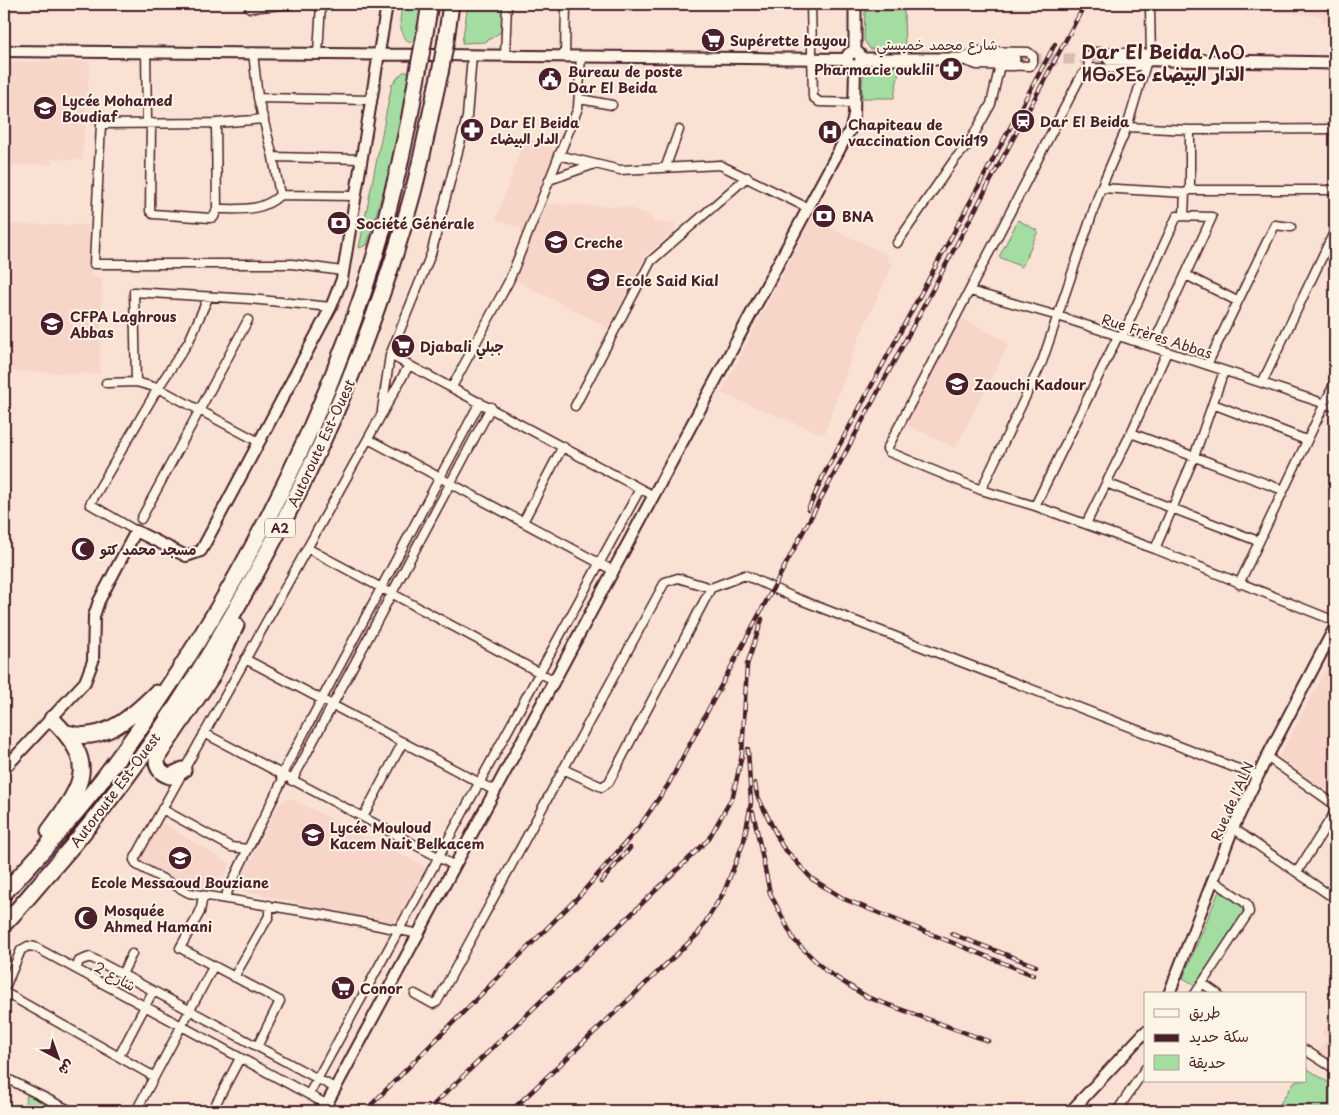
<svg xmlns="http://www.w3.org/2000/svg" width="1339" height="1115" font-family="'Playpen Sans','Playpen Sans Arabic','Noto Sans Tifinagh',sans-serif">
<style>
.built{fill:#f7d5c8}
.green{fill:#a4dda2;stroke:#777e66}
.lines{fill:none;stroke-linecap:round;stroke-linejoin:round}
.secondary-tunnel{stroke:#d6bbb2;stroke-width:11;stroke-dasharray:11 5.5;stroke-linecap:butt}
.minor-casing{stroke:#4a1f2b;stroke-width:11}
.tertiary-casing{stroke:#4a1f2b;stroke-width:14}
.secondary-casing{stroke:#4a1f2b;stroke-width:15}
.motorway-casing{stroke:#4a1f2b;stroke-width:19}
.minor{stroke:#fcf5e5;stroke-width:8}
.tertiary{stroke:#fcf5e5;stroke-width:10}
.secondary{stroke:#fcf5e5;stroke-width:11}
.motorway{stroke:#fcf5e5;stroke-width:15}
.rail-casing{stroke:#4a1f2b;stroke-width:4.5}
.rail{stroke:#fcf5e5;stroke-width:2.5;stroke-dasharray:8;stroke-linecap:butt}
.motorway-bridge-casing{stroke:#4a1f2b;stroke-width:19;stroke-linecap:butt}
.motorway-bridge{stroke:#fcf5e5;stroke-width:15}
.labels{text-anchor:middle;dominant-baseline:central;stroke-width:4;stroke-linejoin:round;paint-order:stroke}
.shield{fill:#fcf5e5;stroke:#7f5f63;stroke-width:1}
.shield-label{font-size:12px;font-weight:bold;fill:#4a1f2b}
.poi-label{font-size:14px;font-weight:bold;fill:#4a1f2b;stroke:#fcf5e5;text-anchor:start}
.street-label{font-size:14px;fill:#4a1f2b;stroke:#fcf5e5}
.district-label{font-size:19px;font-weight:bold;fill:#4a1f2b;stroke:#fcf5e5}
</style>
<rect width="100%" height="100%" fill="#f9e2d4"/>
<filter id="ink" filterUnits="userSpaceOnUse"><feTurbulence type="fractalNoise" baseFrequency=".02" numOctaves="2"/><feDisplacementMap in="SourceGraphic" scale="10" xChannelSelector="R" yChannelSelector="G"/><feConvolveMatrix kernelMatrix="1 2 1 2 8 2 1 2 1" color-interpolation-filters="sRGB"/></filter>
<g filter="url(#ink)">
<path class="built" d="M885,4H950V8L885,10Z
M1256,4H1335V22H1322V16L1256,10Z
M90,61L82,160L52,159V164L4,165V62Z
M525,137L555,149L524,230L496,219Z
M547,204L628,207L651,216L653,223L674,222L676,229L645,256L609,328L515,280Z
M811,219L888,255L886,260L893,264L857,342L824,435L721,393Z
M4,224L89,225L91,277L102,278L100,374L4,371Z
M961,318L1009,343L955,448L905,424Z
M1335,651V797L1279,757Z
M290,798L426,867L398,919L389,923L236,889L279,804Z
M157,820L230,864L214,893L188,889L139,863V854Z
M1335,1014V1063L1319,1052L1327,1038L1321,1034Z"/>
<path class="green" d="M403,4H422L417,42H408C398,29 399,19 403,4Z
M468,4H503L501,32L485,42L462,43Z
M904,10L905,49H870L864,40L865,11Z
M872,65L900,66L894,98H862C862,85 860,73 872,65Z
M403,72H411L395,151L367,245L359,248L392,84Z
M1018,220L1038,231L1022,267L999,257Z
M1219,891L1241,905L1244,913L1195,985L1183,978Z
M1305,1067L1335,1087V1111H1275L1295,1081H1305Z
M27,1095L63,1111H23Z"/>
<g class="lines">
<path class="secondary-tunnel" d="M1014,59H1109"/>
<g class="minor-casing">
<path id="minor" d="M811,4L813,97L819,102L855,103
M250,8L292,4
M980,51L1028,52L1033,56V62L1030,66L977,65L960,59Z
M146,52L147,123
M253,52L258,98L372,100
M318,53L321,4
M472,55L467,117L431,254L390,355L654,496
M505,56L507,4
M565,56L566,4
M1151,58L1150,7L1153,4
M1147,63L1129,69L1089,68L1081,76L887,449L889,452L981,490L1035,506L1155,549L1335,621
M1089,68L1088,56L1094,52L1151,54
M580,99L612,105
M264,119L216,123L101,124L94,264H292L342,271
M151,123L150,211L153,214L210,218L214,217L217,209L216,123
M1127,127L1190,130L1335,129
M558,155L620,170L720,165L808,208
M273,157L362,159
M666,166L679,130
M549,180L592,165
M1101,188L1127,127L1146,64
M1190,190V130
M280,195L355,196
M217,209C241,209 262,212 280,195L273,157L258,98
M1184,215L1185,193
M897,243L955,159L968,145L991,104L1000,65
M1186,275L1237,301
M970,291L1058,316L1335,407
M1122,337L1177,216L1212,217L1152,347
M409,365L134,860L137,865L189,893L326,915L419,934
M1207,365L1275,225L1291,227
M136,382L134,292L250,299L331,307
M106,383L136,382L158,388L259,442
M1262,383L1335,230
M452,387L509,281L547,186L578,108L581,56
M1213,404L1306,440
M575,406L651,261L747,177
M382,410L390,355
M1131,433L1283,490
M368,439L614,571
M1106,483L1258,541
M981,490L1042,362L1101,188L1185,193L1190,190H1335
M1035,506L1118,336
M141,519L248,320
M523,522L563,446
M1086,524L1131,433L1167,352
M136,531L90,504L158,388L189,341L208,298
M307,548L555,681
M1155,549L1194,457L1224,371
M1239,584L1335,382
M245,659L495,791
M204,733L455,866
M1267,757L1335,805
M563,769L602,787L609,782L711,588
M281,776L480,402
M292,781L491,407
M162,809L231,847L248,849L284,777
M363,817L403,742
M1233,828L1328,894L1335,884
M1297,872L1335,812
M203,896L200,912L180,948L280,1001L258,1045
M225,897L248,849
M76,969L79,961L90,957C172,1001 253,1044 335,1088
M122,974L132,954
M234,977L269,916V905
M1202,983L1218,994
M4,990L21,950L28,946L35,947L326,1104
M4,992L153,1076
M415,994L433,1004L437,1002L665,582L678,578L711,588L745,575L793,597L1233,767L1258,775
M1195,994L1249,912L1247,904L1213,880
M1305,1050L1335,1069
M119,1056L153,991
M4,1077L71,1111
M309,1094L640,489
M1078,1104L1089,1111
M136,1111L213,967
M212,1111L240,1058
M1117,1111L1145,1069"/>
</g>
<g class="tertiary-casing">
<path id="tertiary" d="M4,51L847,59
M4,769L85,682L93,661L94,616L99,601L136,531L186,556L201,551L331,307L342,279L387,4
M1169,994L1233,828L1267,757L1335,627
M323,1111L851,128L854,115L855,66
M1071,1111L1145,1032"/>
</g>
<g class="secondary-casing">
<path id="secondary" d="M855,4V52
M847 59a7 7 0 1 1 14 0a7 7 0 1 1-14 0Z
M861,59H1014
M1109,59L1335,63"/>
</g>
<g class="motorway-casing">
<path id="motorway" d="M424,39L430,4
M446,40L451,4
M67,733C102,744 132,717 156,693
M183,770L170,776C160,773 155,766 158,756L212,676L236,625
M49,831C83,784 99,765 52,719
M4,893C43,851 82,808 116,761C266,559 378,320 418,71
M4,924C20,908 34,890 49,873C102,813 149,750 192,682C287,530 365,370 412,196C423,156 430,114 440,73"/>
</g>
<use href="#minor" class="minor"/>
<use href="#tertiary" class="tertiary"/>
<use href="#secondary" class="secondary"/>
<use href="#motorway" class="motorway"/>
<g class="rail-casing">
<path id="rail" d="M808,510L824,474L1055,44
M755,783L757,795L782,846L812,879L844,899L1033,975
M753,812L770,893L794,940L826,971L867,997L988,1041
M601,882L630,848
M952,934L1036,966
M365,1111L581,894L639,827L668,785L1085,4
M427,1111L708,840L733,796L742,755L747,665L762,619
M511,1111L698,934L724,892L744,841L751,803L748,749"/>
</g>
<use href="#rail" class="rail"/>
<g class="motorway-bridge-casing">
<path id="motorway-bridge" d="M418,71L424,39
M440,73L446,40"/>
</g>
<use href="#motorway-bridge" class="motorway-bridge"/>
</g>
</g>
<defs>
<g id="supermarket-disc" transform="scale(1.25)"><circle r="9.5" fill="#4a1f2b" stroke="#fcf5e5"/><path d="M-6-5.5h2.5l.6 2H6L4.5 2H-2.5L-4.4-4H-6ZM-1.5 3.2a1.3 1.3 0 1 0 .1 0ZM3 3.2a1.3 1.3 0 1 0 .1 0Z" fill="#fff"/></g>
<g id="pharmacy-disc" transform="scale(1.25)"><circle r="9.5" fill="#4a1f2b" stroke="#fcf5e5"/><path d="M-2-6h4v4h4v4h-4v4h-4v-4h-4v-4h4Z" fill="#fff"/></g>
<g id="civic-disc" transform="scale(1.25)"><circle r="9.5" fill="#4a1f2b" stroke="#fcf5e5"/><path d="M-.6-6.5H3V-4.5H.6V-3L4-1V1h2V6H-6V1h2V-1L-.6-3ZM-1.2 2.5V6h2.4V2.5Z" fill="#fff"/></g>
<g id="school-disc" transform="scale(1.25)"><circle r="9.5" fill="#4a1f2b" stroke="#fcf5e5"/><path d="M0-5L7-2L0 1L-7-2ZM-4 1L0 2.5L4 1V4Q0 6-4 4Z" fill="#fff"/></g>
<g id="station-disc" transform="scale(1.25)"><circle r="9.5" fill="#4a1f2b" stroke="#fcf5e5"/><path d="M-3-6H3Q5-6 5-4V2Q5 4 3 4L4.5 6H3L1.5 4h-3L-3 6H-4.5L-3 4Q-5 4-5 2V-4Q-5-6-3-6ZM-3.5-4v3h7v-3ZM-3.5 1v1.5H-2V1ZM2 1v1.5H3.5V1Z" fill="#fff"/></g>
<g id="hospital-disc" transform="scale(1.25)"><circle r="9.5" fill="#4a1f2b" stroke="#fcf5e5"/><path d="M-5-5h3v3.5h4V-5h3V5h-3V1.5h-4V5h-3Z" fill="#fff"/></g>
<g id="bank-disc" transform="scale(1.25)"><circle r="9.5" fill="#4a1f2b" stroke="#fcf5e5"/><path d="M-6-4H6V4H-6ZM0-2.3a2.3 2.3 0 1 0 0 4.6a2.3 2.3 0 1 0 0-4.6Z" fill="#fff"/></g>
<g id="university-disc" transform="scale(1.25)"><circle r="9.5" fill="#4a1f2b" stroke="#fcf5e5"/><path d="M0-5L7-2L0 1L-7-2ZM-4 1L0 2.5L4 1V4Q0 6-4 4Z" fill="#fff"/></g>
<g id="mosque-disc" transform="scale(1.25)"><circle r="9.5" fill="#4a1f2b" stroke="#fcf5e5"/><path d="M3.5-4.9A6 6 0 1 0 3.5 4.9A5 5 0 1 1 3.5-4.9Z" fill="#fff"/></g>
</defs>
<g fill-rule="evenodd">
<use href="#supermarket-disc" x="713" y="40"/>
<use href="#pharmacy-disc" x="951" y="69"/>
<use href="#civic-disc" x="550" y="79"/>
<use href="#school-disc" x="45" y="108"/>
<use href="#station-disc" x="1023" y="121"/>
<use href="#pharmacy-disc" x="472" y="130"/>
<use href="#hospital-disc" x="830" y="132"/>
<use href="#bank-disc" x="824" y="216"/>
<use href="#bank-disc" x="339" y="223"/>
<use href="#school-disc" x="556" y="242"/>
<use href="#school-disc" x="598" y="280"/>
<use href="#university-disc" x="52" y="324"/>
<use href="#supermarket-disc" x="403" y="346"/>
<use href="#school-disc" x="957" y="384"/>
<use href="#mosque-disc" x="83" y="549"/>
<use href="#school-disc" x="313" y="835"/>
<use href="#school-disc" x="180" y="858"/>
<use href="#mosque-disc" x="86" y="918"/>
<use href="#supermarket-disc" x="343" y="988"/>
</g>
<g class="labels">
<rect class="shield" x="265" y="518.5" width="30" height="19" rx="4"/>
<g class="shield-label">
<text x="280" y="528">A2</text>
</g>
<g class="poi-label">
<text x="730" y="40">Supérette bayou</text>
<text x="934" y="69" text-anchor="end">Pharmacie ouklil</text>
<text x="568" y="71">Bureau de poste<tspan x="568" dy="16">Dar El Beida</tspan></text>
<text x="62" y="100">Lycée Mohamed<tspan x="62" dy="16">Boudiaf</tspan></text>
<text x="1040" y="121">Dar El Beida</text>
<text x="490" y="122">Dar El Beida<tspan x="490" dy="16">الدار البيضاء</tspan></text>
<text x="848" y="124">Chapiteau de<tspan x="848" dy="16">vaccination Covid19</tspan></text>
<text x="842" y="216">BNA</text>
<text x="356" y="223">Société Générale</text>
<text x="574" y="242">Creche</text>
<text x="616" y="280">Ecole Said Kial</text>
<text x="70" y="316">CFPA Laghrous<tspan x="70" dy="16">Abbas</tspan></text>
<text x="420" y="346">Djabali جبلي</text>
<text x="974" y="384">Zaouchi Kadour</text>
<text x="100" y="549">مسجد محمد كتو</text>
<text x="330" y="827">Lycée Mouloud<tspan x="330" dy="16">Kacem Nait Belkacem</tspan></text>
<text x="180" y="882" text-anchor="middle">Ecole Messaoud Bouziane</text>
<text x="104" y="910">Mosquée<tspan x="104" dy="16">Ahmed Hamani</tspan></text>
<text x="360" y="988">Conor</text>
</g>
<g class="street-label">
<text x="937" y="44">شارع محمد خميستي</text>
<text transform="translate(1157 336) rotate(18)">Rue Frères Abbas</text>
<text transform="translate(321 443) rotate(-65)">Autoroute Est-Ouest</text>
<text transform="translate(115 790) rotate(-53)">Autoroute Est-Ouest</text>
<text transform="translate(1232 801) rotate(-66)">Rue de l'ALN</text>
<text transform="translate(115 976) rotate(29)">شارع 2</text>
</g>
<g class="district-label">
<text x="1163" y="51">Dar El Beida ⴷⴰⵔ<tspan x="1163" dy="22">ⵍⴱⴰⵢⴹⴰ الدار البيضاء</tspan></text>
</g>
</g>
<rect width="1339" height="1115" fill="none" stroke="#fcf5e5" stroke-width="20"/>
<rect x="10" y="10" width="1319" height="1095" fill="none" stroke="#4a1f2b" stroke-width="2" filter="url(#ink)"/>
<rect x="1144" y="992" width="162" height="90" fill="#fcf5e5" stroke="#b59f9b"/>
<rect x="1154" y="1009" width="25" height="8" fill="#fcf5e5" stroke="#b59f9b"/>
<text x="1189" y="1018" font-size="15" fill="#4a1f2b">طريق</text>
<rect x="1154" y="1034" width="25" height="8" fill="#4a1f2b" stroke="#b59f9b"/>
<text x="1189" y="1042" font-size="15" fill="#4a1f2b">سكة حديد</text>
<rect x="1154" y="1055" width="25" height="15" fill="#a4dda2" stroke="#b59f9b"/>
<text x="1189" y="1068" font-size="15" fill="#4a1f2b">حديقة</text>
<g transform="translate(58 1058) rotate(139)" stroke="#fcf5e5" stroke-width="4" paint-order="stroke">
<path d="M0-4L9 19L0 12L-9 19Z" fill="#4a1f2b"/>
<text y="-8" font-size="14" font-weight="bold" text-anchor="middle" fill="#4a1f2b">ش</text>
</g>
</svg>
